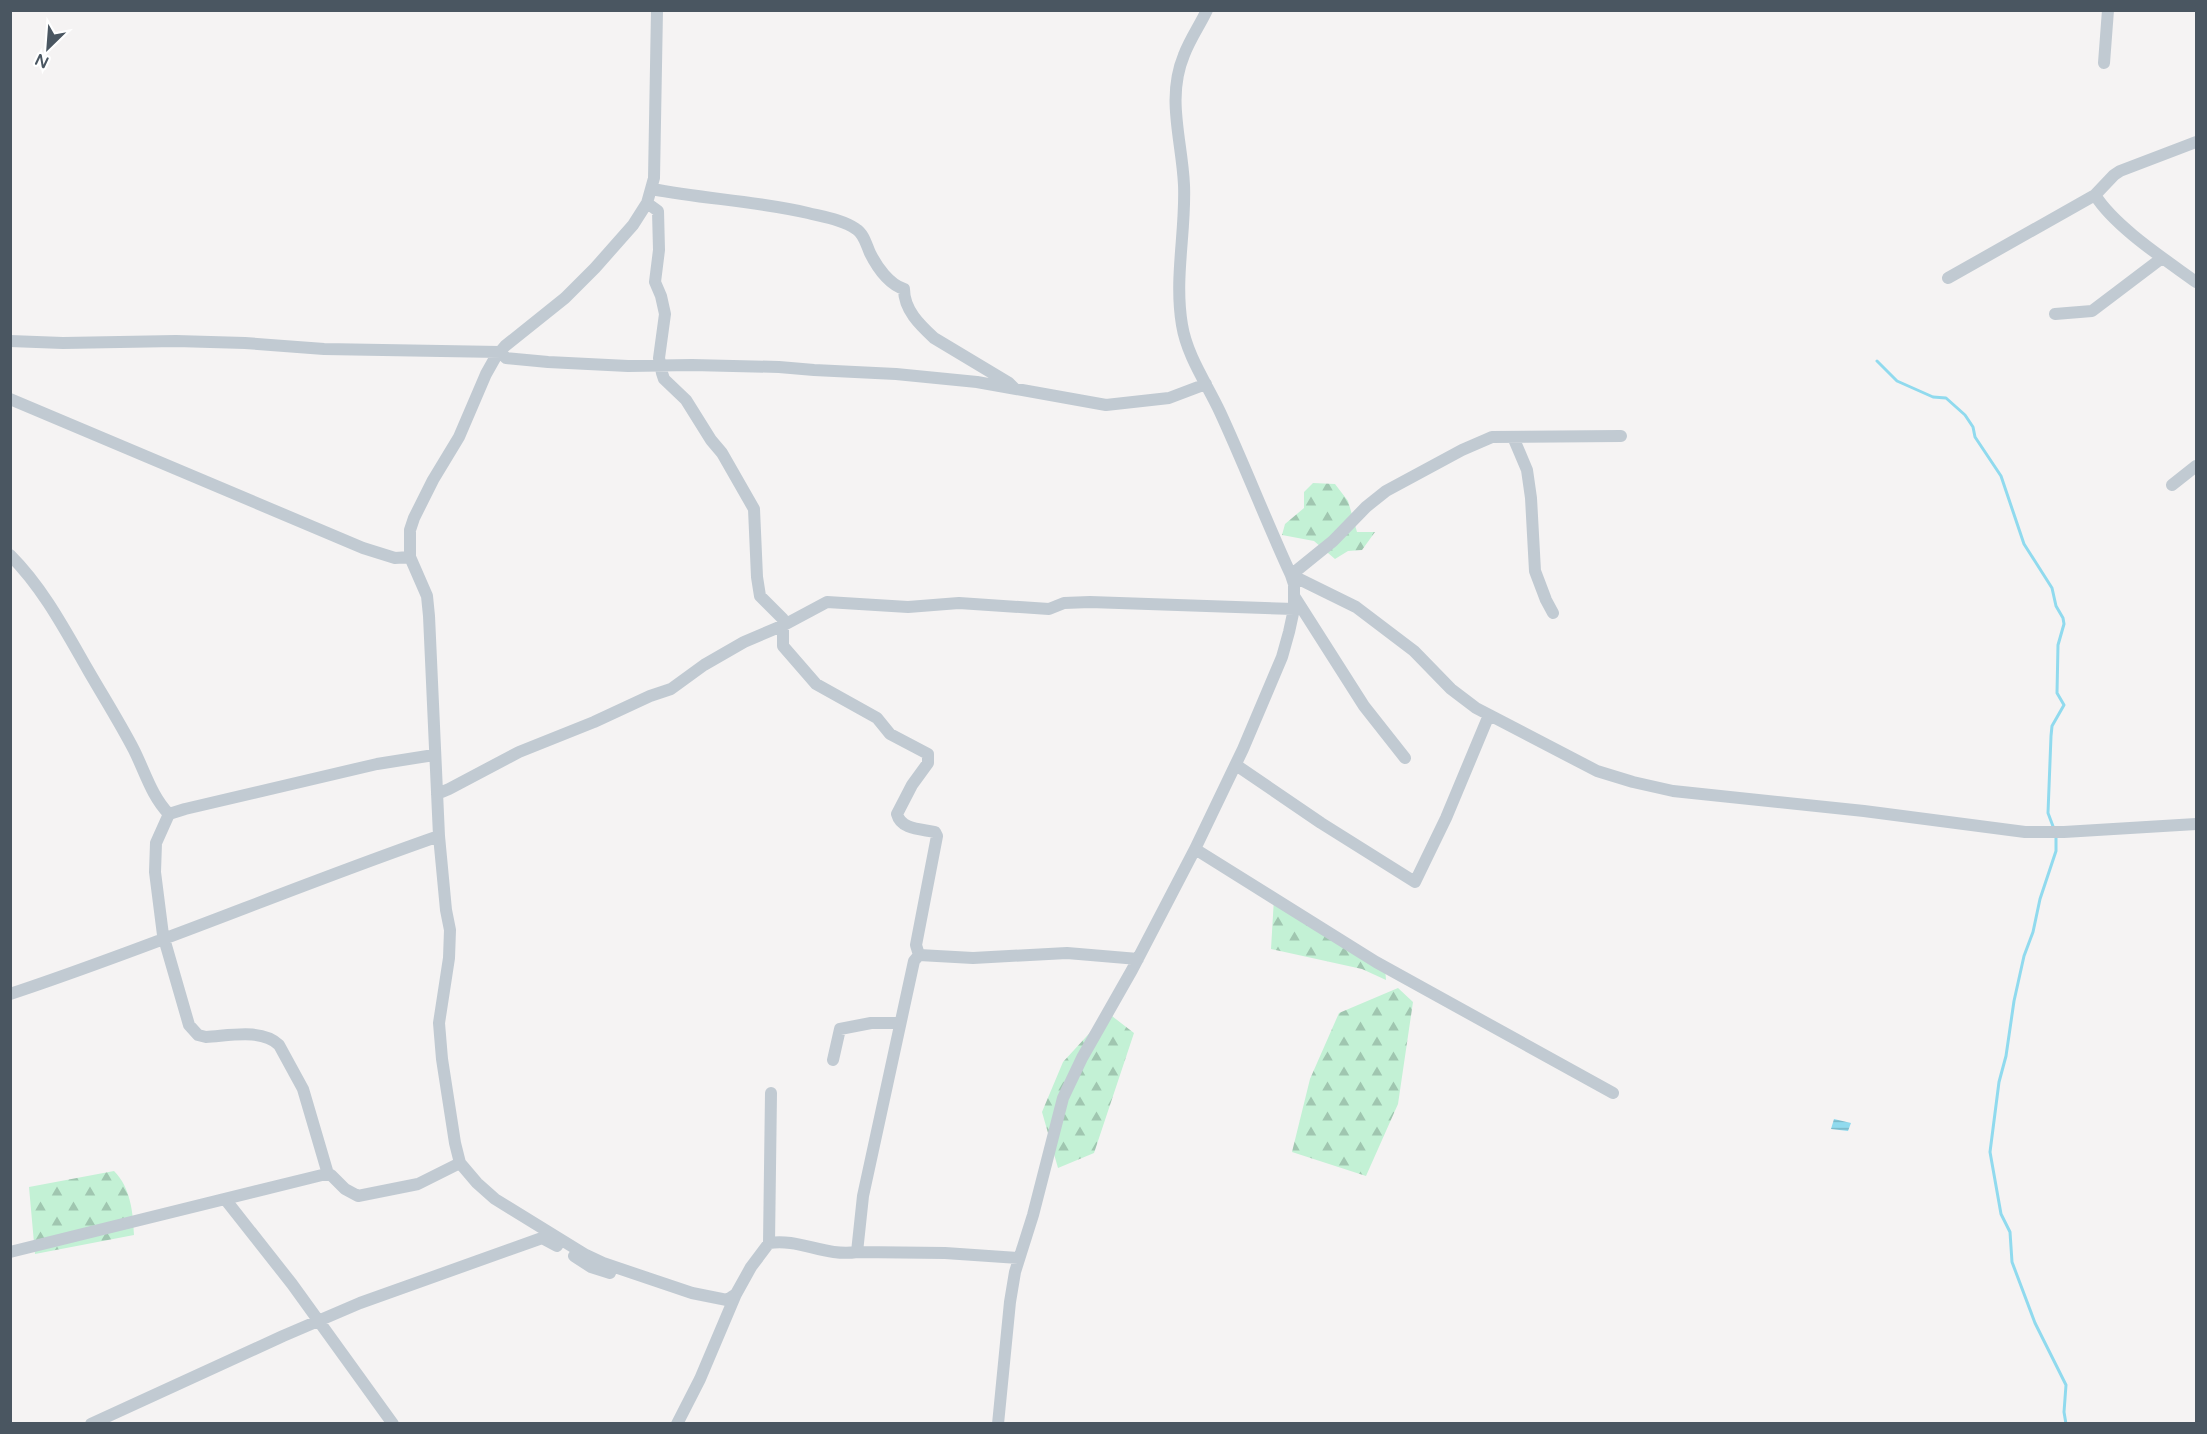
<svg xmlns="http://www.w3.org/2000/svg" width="2207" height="1434" font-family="'Varela Round',sans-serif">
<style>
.forest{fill:url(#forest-firs)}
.water{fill:url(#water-rules)}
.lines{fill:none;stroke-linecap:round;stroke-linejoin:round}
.stream{stroke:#90daee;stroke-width:3}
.minor{stroke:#c1cad2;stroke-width:12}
</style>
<defs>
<pattern id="forest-firs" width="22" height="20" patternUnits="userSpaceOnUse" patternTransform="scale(1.5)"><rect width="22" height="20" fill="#c3f1d5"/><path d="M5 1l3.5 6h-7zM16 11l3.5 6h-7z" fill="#a0c6b0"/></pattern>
<pattern id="water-rules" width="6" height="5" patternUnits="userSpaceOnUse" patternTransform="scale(1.5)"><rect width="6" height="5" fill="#90daee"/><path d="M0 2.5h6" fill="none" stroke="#78b4c4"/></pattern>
</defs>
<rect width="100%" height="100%" fill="#f5f3f3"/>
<path class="forest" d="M1313,483L1335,484L1348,501L1357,532H1375L1362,550L1348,551L1335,559L1314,541L1282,535L1285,524L1304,508V492Z
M1274,898L1385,967L1386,980L1362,969L1271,949Z
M1398,988L1413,1002L1398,1104L1366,1176L1292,1152L1310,1079L1339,1013Z
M1108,1013L1134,1033L1094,1153L1058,1168L1042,1112L1063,1062Z
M114,1171C131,1188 133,1213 134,1235L35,1254L29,1187Z"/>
<path class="water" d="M1834,1119L1851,1123L1848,1131L1831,1129Z"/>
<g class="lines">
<path class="stream" d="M1877,361L1897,381L1933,397L1946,398L1965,415L1973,427L1975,437L2001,476L2024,544L2052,588L2056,606L2063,618L2064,624L2058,645L2057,693L2064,705L2052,726L2051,736L2048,813L2054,829
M2056,837V851L2040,899L2033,932L2024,956L2014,1001L2006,1056L1999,1082L1990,1152L2001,1214L2010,1232L2012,1262L2035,1323L2066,1385L2064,1412L2066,1424"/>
<path class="minor" d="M657,10L654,178L647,203L633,225L595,268L565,298L505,346L495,358L486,374L459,437L433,480L414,518L410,530V557L427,596L429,616L439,836L446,910L450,930L449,958L439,1023L442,1059L455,1143L460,1163L477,1183L495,1199L586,1255L603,1263L692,1293L727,1300L736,1294L751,1267L769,1243C799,1238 825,1257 857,1252L945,1253L1019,1258
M2104,63L2108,10
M2196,142L2120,171L2114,175L2095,195C2115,227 2166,260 2196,282
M652,189C704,199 757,201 808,213C824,217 843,220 856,229C864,234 866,244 870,253C877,267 889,284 904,289C904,310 920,325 934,338L1009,383L1015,389
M647,203L658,211L659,250L655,282L661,296L665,314L659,358L662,373L664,379L686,400L711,440L722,453L754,509L757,577L760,596L783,619V646L816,684L877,718L890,734L928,754V763L912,785L897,814C901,830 922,829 935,832L937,836L916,945L919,955
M1948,278L2095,195
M2055,314L2092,311L2162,258
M10,341L63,343L176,341L245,343L324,349L500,352L506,358L548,362L628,366L692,365L779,367L814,370L896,374L977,382L1106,405L1169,398L1206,384
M10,399L363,548L395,558L410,557
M1621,436L1492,437L1462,450L1386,491L1366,507L1333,541L1291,575L1356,607L1414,651L1451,689L1476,708L1597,771L1633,782L1673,791L1864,811L2025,832H2064L2196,824
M1513,437L1527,470L1531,498L1535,571L1546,600L1553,613
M2172,485L2196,466
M10,555C43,588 65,630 88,670C103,696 120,723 134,750C145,772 152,797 169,814L185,809L377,764L434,755
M1294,596L1364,706L1405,758
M1236,765L1321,823L1415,882L1446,818L1489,715
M437,794L449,789L519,752L594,722L650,696L671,689L704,665L744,642L784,625L827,602L908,607L959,603L1049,609L1064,603L1090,602L1294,609
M169,814L156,843L155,872L163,935L189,1025L198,1035L206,1037C228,1036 262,1028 279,1045L303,1089L328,1174
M1195,849L1376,962L1613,1093
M10,994C155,946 295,886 439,836
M833,1060L840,1029L871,1023H900
M225,1199L292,1284L393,1424
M769,1243L771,1093
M10,1252L322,1175H331L345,1189L358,1196L418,1184L460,1163
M857,1252L863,1196L914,961L919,955L973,958L1067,953L1138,959
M574,1256L591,1267L610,1273
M91,1424L283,1336L360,1303L542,1238L557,1246
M677,1424L700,1379L736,1294
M998,1424L1010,1302L1015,1272L1033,1215L1063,1098L1082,1058L1132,970L1195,849L1243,749L1282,657L1289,632L1294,609V584L1291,575C1266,521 1245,466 1220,412C1207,384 1187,356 1182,325C1174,278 1186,231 1184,185C1182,140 1166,98 1184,55C1190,39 1200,25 1207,10"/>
</g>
<rect width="2207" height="1434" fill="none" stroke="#4a5661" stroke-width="24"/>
<g transform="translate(48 48) rotate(205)" stroke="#ffffff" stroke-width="4.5" paint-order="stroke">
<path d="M0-4.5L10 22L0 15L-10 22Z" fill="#4a5661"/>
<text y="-9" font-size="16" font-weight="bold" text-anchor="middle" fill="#4a5661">N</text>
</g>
</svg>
